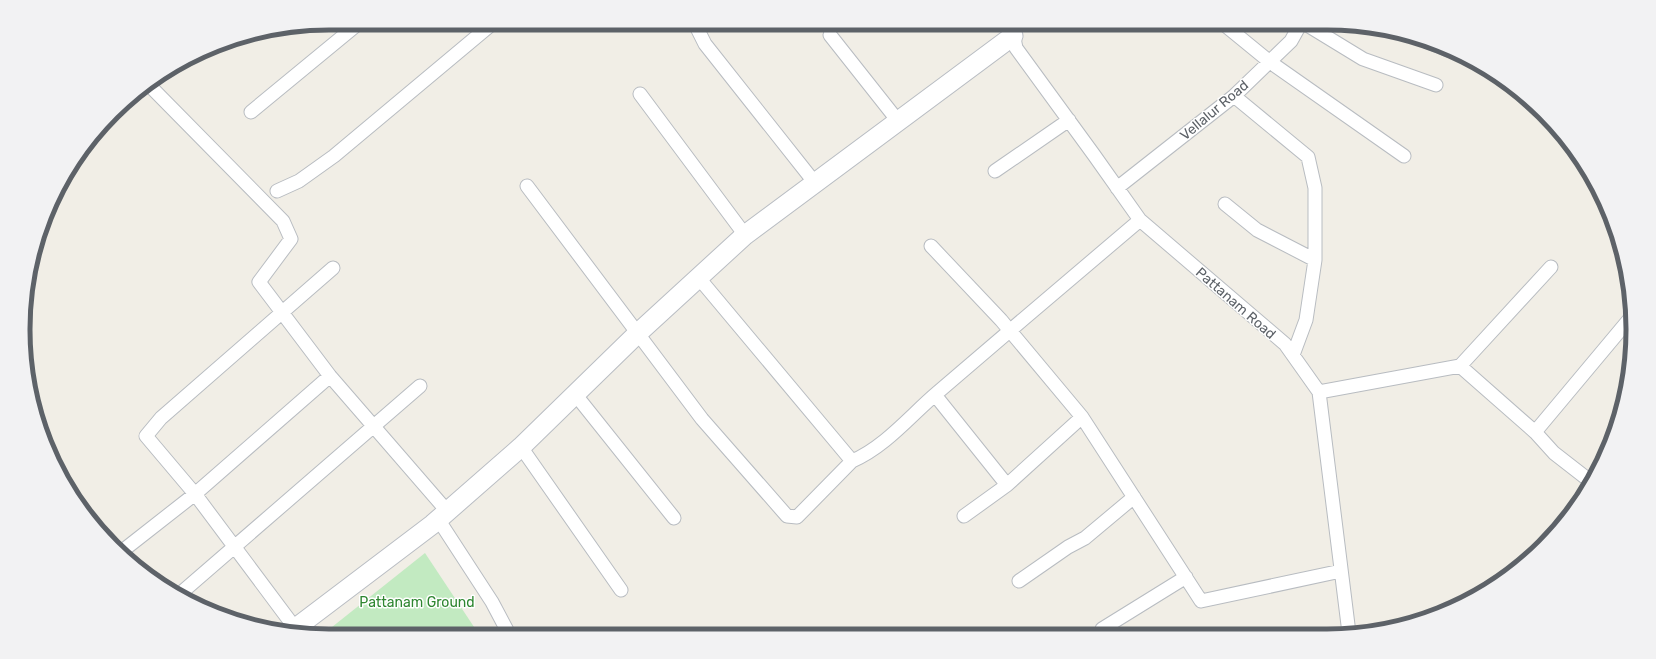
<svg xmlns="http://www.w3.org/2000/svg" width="1656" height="659" viewBox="0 0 1656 659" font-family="Rubik,sans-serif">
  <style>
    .green { fill: #c2eac1 }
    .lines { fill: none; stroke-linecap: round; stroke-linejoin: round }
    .street-casing { stroke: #b8bcc1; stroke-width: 15 }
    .secondary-casing { stroke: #b9bdc3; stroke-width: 21 }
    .street { stroke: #fff; stroke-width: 13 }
    .secondary { stroke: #fff; stroke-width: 19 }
    .labels { text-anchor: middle; stroke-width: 3; stroke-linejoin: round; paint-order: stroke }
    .street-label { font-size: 14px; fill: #5d6268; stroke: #fff }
    .park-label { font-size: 14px; fill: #2e8630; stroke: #fff }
    .rim { fill: none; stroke: #5d6268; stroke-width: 5 }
  </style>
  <rect width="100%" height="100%" fill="#f1eee6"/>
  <path class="green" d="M425,553L480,636H330L322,635Z"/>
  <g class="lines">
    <defs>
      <path id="street" d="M696,23L697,28L705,44L815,183
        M1016,23L1012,28L1016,48L1094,155L1140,220L1285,344L1319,392L1349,633
        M1224,23L1226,26L1270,62L1404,156
        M1304,23L1363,59L1436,85
        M830,35L898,121
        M1419,38L1448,50
        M148,84L283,221L291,239L259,282L330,376L447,511
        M640,94L745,235
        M1234,96L1308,157L1315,188V260L1306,320L1293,355
        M251,112L359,23
        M995,171L1069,120
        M527,186L702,419L787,516L797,517L852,461C885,447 911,415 937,393C1005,335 1071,278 1140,220
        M1117,188L1234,96L1291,41L1301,23
        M277,191L299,181L334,156L493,23
        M1225,204L1257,230L1315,260
        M931,246L1001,320L1082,417L1201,601L1341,571
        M698,277L852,461
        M1460,366L1535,432L1554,453L1590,481
        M1319,392L1460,366L1551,267
        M575,394L674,518
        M935,395L1007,485
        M1535,432L1632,316
        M521,447L621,590
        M964,516L1007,485L1082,417
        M438,519L492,602L510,636
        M121,552L195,494L330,376
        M1019,581L1068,547L1085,538L1134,497
        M181,593L420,386
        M295,628L195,494L146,436L161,418L333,268
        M1102,629L1186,577"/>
      <path id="secondary" d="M293,630L433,524L521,447L637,334L745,235L1013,36"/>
    </defs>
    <use href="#street" class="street-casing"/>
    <use href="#secondary" class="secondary-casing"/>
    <use href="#street" class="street"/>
    <use href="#secondary" class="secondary"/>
  </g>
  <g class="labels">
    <g class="street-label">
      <text transform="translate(1214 110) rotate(-40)" y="5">Vellalur Road</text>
      <text transform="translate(1236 303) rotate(41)" y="5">Pattanam Road</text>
    </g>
    <g class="park-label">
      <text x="417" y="607">Pattanam Ground</text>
    </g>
  </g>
  <path d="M0 0H1656V659H0ZM329 30H1327A299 299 0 0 1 1626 329V330A299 299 0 0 1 1327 629H329A299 299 0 0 1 30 330V329A299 299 0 0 1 329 30Z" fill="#f2f2f3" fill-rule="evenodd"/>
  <path class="rim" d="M329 30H1327A299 299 0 0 1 1626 329V330A299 299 0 0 1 1327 629H329A299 299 0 0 1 30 330V329A299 299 0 0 1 329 30Z"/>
</svg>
